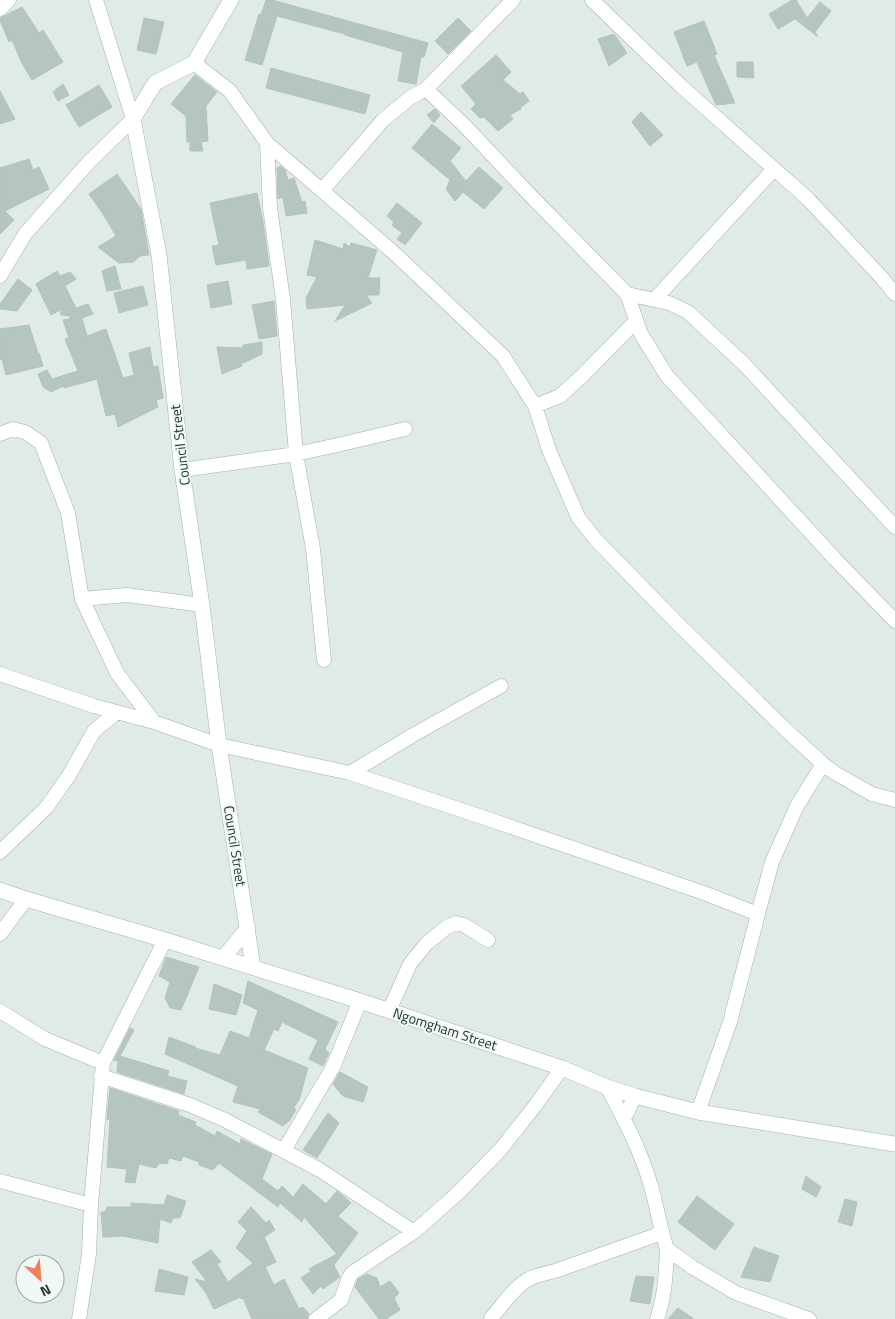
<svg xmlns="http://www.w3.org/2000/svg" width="895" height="1319" viewBox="0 0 895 1319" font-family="'Titillium Web',sans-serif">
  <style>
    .building { fill: #b5c5bf; stroke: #b2c4bd }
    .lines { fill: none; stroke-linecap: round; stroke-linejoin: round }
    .street-casing { stroke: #a3b2ad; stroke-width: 15 }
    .secondary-casing { stroke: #9fb6ae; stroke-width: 16 }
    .street { stroke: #fff; stroke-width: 14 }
    .secondary { stroke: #fff; stroke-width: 15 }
    .labels { text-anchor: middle; stroke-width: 4; stroke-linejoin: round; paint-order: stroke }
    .street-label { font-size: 14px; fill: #213a34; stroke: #f0f7f4 }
  </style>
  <rect width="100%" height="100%" fill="#e0eae6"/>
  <path class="building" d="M266,0H272L428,43L424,57H421L416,84L398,81L403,52L345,35V34L277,16L262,65L245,60L259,14L261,15Z
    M792,0H796L807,18L820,2L831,11L815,32L818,37L795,19L778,29L769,14Z
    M22,7L39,33L43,30L63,62L32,80L22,63L12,40L9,42L0,20V18Z
    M144,18L164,22L156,54L137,50Z
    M458,18L471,31L448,54L435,41Z
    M704,21L717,54L714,55L735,103L716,105L697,62L687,66L674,32Z
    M614,34L627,53L609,66L598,39Z
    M496,55L511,72L503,80L520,94L523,92L529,101L520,108L521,109L510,115L513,119L498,131L484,117L480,118L471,109L476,104L461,86Z
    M737,62H753L754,78L737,77Z
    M271,68L370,95L365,114L266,88Z
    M195,75L217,92L206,106L208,141L201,142L203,151H190V142H187L186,116L171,104Z
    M63,84L69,95L58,101L53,92Z
    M99,85L112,107L79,127L66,105Z
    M0,91L15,119L0,124Z
    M435,109L440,115L434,123L427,115Z
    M641,112L663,135L650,146L632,122Z
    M432,124L461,148L450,161L466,181L479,167L503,188L484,209L463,192L455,201L446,189L450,180L412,148Z
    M29,159L33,170L39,167L49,189L5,211L14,220L0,234V168Z
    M281,166L285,170L288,180L294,178L302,202L305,201L307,213L286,216L283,197L278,199L277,168Z
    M117,174L141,209L149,255L140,256L133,262L119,263L98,247L116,236L103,214L89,194Z
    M257,193L263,222L269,266L247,269L246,260L216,265L212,246L219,245L210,203Z
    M397,203L422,223L405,245L397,239L402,233L392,225L394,222L387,216Z
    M315,240L343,249L344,243L350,247L351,243L377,250L368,278H380L379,295H366L372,303L335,321L345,305L307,309L306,298L317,277L307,275Z
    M115,266L121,289L107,291L102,271Z
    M57,271L60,276L70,272L76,279L65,286L76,308L88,304L93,314L82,318L87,336L106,329L123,378L134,375L129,353L150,347L153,367L158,366L163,398L156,400L158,407L118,427L115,414L106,416L97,379L64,388L63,386L51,392L43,387L38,374L47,370L52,379L78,371L65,339L69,338L63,320L70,319V316L61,315L60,310L51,315L36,284Z
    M18,279L32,290L17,311L0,309V304Z
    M228,281L232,304L211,308L207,285Z
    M143,286L148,305L119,313L114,293Z
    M274,301L277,336L259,339L252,305Z
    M29,325L38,353H39L43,366L6,375L2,359L0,360V329Z
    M262,342V354L241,364L242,366L222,374L217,347L243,348V345Z
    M166,957L199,967L181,1010L170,1008L165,998L170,982L159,976Z
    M248,981L338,1022L325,1049L329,1053L323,1066L309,1059L318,1040L282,1022L278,1031L274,1029L264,1050L308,1068L299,1100L294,1107L296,1110L289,1121L283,1126L258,1112L260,1109L233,1102L238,1086L165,1054L169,1037L196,1047L195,1048L220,1055L230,1031L249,1038L258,1010L243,1003Z
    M214,984L242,995L236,1015L209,1009Z
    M130,1028L134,1030L120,1056L169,1071L167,1076L187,1081L184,1094L117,1072L118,1060L117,1061L114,1060Z
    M340,1072L368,1087L363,1102L343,1096L333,1084Z
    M110,1088L179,1111L178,1115L196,1122L195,1125L215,1136L217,1131L240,1144L241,1139L272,1154L262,1179L278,1191L282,1186L293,1197L303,1184L326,1204L337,1191L342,1195L351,1203L338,1216L358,1233L334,1265L340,1277L323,1289L321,1286L313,1294L301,1278L311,1271L309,1269L337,1254L304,1217L302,1222L280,1203L278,1207L219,1163L213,1170L199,1165V1162L183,1156L181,1161L169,1158L167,1164L159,1163L156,1168L139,1164L135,1183L125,1182L127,1169L107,1167L110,1120L107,1119Z
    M328,1113L339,1123L317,1158L303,1150Z
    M806,1176L821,1187L816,1197L802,1189Z
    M167,1195L186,1201L180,1218H173L171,1223L160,1219L158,1243L123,1236L103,1237L101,1212H105L107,1207H131V1203L164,1205Z
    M697,1196L734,1224L715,1250L678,1222Z
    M845,1199L857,1202L852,1226L838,1222Z
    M251,1207L266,1223L269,1220L275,1230L264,1237L276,1262L265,1267L274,1285L284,1279L299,1309L303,1307L309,1314L307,1319H252L243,1298L241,1299L240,1297L214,1309L206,1293L195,1279L207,1282L192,1262L211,1250L221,1262L217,1264L228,1282L253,1263L236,1248L247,1231L238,1222Z
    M754,1247L779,1256L770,1282L741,1277Z
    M159,1269L188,1277L184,1295L155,1291Z
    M367,1274L377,1278L380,1287L390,1281L399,1293L394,1298L400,1310L386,1319H379L355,1287L358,1279Z
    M636,1276L654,1277L650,1304L630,1301Z
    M678,1308L694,1319H668Z"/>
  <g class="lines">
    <defs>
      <path id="street" d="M592,0L681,86L808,199L882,278L895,294
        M0,9L9,0
        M194,63L230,91L267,143L393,252L503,356L535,406L549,450L578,517L596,540L679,625L786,730L823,764L835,773L872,794L895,800
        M426,89L513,0
        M267,143L270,208L283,299L296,454L313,549L324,660
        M322,190L347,162L383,120L411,97L426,89L465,126L529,194L627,294L641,334L667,376L835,559L895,621
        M0,276L25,234L89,162L133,119L96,0
        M627,294L669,303L688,312L744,364L895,527
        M655,299L774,169
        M535,406L560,396L582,376L636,321
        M0,434L13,429L25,432L41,443L68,513L82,599L117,673L154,722
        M182,470L296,454L342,444L405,429
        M82,599L127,595L202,605
        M0,674L94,706L154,722L219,745L350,773L491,820L704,893L758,914
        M350,773L413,735L501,686
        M0,852L46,808L68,777L94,731L117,712
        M0,934L26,899
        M0,1011L45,1039L103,1063
        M389,1011L410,964L426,944L447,927L456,923L464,925L488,940
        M101,1076L190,1105L225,1120L320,1170L414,1232
        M607,1087C624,1119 641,1151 651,1186C657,1207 660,1228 667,1249L692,1267L736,1293L809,1319
        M698,1112L730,1022L758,914L772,862L797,806L823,764
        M624,1119L635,1096
        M284,1150L333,1067L360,1001
        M0,1181L91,1205
        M491,1318C501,1307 515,1286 529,1279C537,1275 546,1273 555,1271L662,1233
        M79,1319L89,1254L91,1205L103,1063L165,940
        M316,1319L341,1300L349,1278L352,1273L414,1232L458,1193L500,1150L535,1106L562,1068
        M657,1319C665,1296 666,1273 667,1249"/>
      <path id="secondary" d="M231,0L194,63L155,83L133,119L159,255L182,470L202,605L219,745L253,967
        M0,890L26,899L165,940L360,1001L562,1068L607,1087L635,1096L698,1112L895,1144
        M223,958L248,928"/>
    </defs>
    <use href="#street" class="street-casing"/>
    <use href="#secondary" class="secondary-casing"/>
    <use href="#street" class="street"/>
    <use href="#secondary" class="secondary"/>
  </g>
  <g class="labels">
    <g class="street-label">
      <text transform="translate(180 445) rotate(-97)" y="5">Council Street</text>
      <text transform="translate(235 846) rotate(81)" y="5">Council Street</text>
      <text transform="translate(445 1029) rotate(18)" y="5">Ngomgham Street</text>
    </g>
  </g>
  <g transform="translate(40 1279) rotate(154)"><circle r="24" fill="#f0f7f4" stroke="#9daba7"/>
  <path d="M0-4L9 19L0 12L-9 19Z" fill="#ef815a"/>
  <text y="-8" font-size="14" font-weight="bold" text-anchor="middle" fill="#213a34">N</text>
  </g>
</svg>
